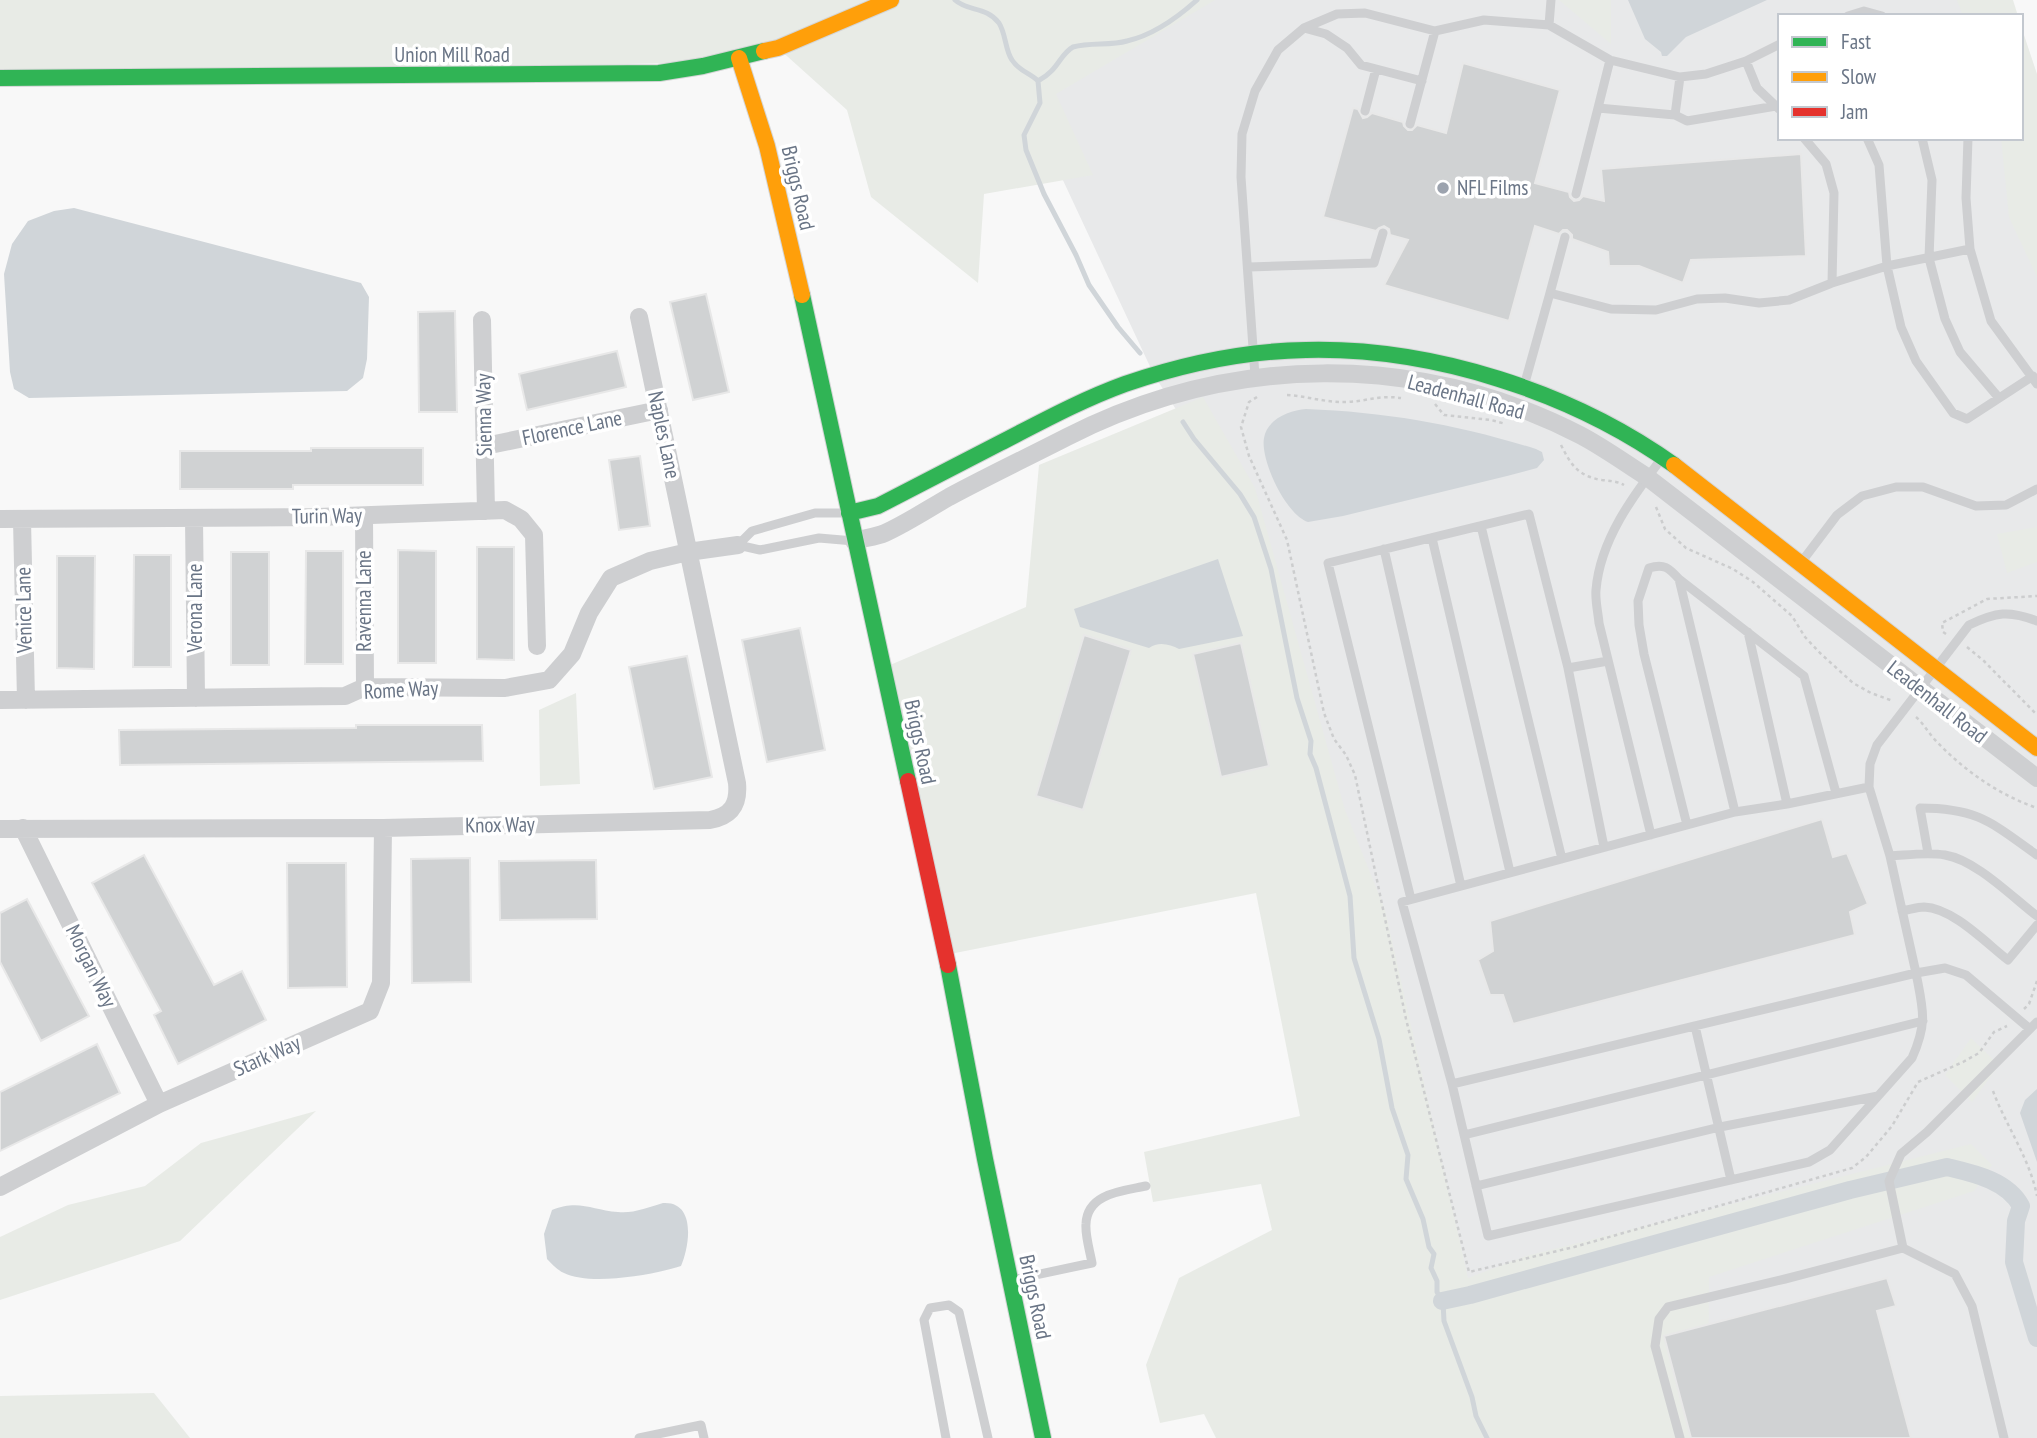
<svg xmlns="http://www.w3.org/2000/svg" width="2037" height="1438" viewBox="0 0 2037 1438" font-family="'PT Sans Narrow',sans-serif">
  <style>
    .built { fill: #e8e9ea }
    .green { fill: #e8ebe6 }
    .water { fill: #d0d5d9 }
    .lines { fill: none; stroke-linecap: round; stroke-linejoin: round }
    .stream { stroke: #d0d5d9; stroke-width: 5 }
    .canal { stroke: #d0d5d9; stroke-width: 18 }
    .building { fill: #d0d2d3; stroke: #e8e8e8; stroke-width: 2 }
    .fast-casing { stroke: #d4d5d6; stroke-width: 18 }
    .slow-casing { stroke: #d4d5d6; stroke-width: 18 }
    .jam-casing { stroke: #d4d5d6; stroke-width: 18 }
    .path { stroke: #cccdce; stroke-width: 2.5; stroke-dasharray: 3.5 3.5; stroke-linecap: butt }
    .lane { stroke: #cecfd1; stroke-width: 9 }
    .street { stroke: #cecfd1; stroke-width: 18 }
    .fast { stroke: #30b455; stroke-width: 16 }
    .slow { stroke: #ff9f0a; stroke-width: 16 }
    .jam { stroke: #e5322d; stroke-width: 16 }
    .poi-dot { fill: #9ca3ae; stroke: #fff; stroke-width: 2.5 }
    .labels { text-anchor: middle; stroke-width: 7; stroke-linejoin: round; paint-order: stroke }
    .street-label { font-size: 21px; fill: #6a7586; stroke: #fff }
    .poi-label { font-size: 21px; fill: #6a7586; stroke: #fff; text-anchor: start }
  </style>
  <rect width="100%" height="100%" fill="#f8f8f8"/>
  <path class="built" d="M1038,0H1972L1978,16H1780V138H2021L2037,154V1438H1473L1251,527L1154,375L1054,161Z"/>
  <path class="green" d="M0,0H1215L1056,94L1093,175L984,194L978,283L871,197L847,110L778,48L723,62L0,77Z
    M1559,0H1611V44Z
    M1957,0H2013L2018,16H1963Z
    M2021,26L2037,74V277L2009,217L2001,138H2021Z
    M1203,397L1255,488L1345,810L1385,910L1468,1278L1526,1256L1971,1144L1992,1165L1974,1191L1709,1277L1708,1438H1216L1204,1414L1160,1423L1146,1365L1179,1278L1272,1230L1261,1184L1153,1202L1144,1152L1300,1116L1256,893L940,956L883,668L1026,607L1039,465Z
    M2037,527V562L2007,573L1997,534Z
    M576,693L580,784L540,786L539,710Z
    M1971,1038L1999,1065L1972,1102L1945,1075Z
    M316,1111L180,1241L0,1300V1237L68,1205L145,1186L201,1143Z
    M154,1393L190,1438H0V1396Z"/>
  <path class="water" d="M1628,0H1767L1686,37L1667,56H1662L1661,52L1645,39Z
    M74,208L361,283L369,297L367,359L363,378L347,391L29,398L14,389L10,372L4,274L12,244L28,221L54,211Z
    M1306,409C1387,412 1459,425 1536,449L1542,452L1544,460L1537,468L1507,476L1343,516L1308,522C1286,515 1260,460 1264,438C1267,419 1290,410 1306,409Z
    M1218,559L1243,636L1179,649C1170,644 1158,641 1149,648L1080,627L1074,609Z
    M2037,1089V1162L2020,1113L2025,1100Z
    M663,1203C696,1201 690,1245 681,1266C653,1275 590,1286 564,1273C557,1270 552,1264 547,1259L544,1234L552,1210C579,1199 592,1210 618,1212C632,1214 649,1207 663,1203Z"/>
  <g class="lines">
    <path class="stream" d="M955,0C968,12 986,6 999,23C1006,34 1005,50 1012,60C1019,71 1030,73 1038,81L1040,103L1024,135L1026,150L1044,194L1076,255L1089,285L1118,327L1140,353
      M1038,81C1059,70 1059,55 1073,47C1091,42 1110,46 1127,41C1154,35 1177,18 1197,0
      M1183,422L1194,439L1240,494L1254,517L1271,569L1297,698L1311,741L1310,754L1316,768L1350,896L1354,958L1379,1039L1392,1108L1408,1155L1406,1179L1423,1219L1429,1247L1434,1254L1431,1268L1437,1281V1292L1443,1302L1444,1321L1472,1397L1476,1416L1487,1438"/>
    <path class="canal" d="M1442,1301L1470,1295L1850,1190L1947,1167C1972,1173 2007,1180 2021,1206L2016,1221L2014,1262L2037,1338"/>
  </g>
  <path class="building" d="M1463,63L1560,90L1535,183L1569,192L1570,197L1574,201L1579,200L1583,196L1604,201L1601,169L1801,154L1806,256L1691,260L1683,283L1639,266H1609L1608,252L1572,239V235L1567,230H1563L1559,234L1535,226L1509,321L1384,285L1408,240L1390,235L1389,229L1384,226L1379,228L1376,231L1323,217L1353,108L1358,109L1363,118L1367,117L1372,113L1403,122L1404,126L1408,130H1412L1417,125L1446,133Z
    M706,294L729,392L693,400L670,302Z
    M455,311L457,412H419L418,312Z
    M617,351L626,387L527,410L519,374Z
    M311,448H423V485H293V489H180V451H311Z
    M640,456L650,526L619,530L609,460Z
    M477,547H514V660L477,659Z
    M398,550L436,551V663H398Z
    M306,551H343V664H305Z
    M231,552H269V665H231Z
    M134,555H171V667H133Z
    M57,556H95L94,669L57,668Z
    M800,628L825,750L767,762L742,640Z
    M1084,635L1131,650L1083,810L1036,796Z
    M1241,643L1269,766L1221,777L1193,654Z
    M687,656L712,777L654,789L629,667Z
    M356,725H482L483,761L120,765L119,730L356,728Z
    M1822,819L1833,857L1847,853L1868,904L1850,912L1855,935L1513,1024L1503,995H1490L1478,960L1493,951L1490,921Z
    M144,855L214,985L242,971L266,1020L178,1064L154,1015L161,1011L92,883Z
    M470,858L471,982L412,983L411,859Z
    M596,860L597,919L500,920L499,861Z
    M287,863H346L347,987L288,988Z
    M27,899L89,1016L41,1041L0,962V913Z
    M97,1044L120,1093L0,1151V1092Z
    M1887,1278L1896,1306L1877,1311L1911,1438H1691L1664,1336Z"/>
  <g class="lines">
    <defs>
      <path id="fast" d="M0,78L659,73L703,66L764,51
        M802,295L908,781
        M849,513L878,506C919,485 960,464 1000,443C1041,422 1081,400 1125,384C1183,364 1244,351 1306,350C1432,347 1572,392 1674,465
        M948,965L985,1159L1043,1438"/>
      <path id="slow" d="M764,51L778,48L891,0
        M739,58L767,146L802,295
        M1674,465L2037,748"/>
      <path id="jam" d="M908,781L948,965"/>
    </defs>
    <use href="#fast" class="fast-casing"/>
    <use href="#slow" class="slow-casing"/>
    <use href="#jam" class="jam-casing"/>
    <path class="path" d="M1287,395C1307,396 1326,403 1347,402C1368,401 1379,395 1401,398
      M1257,397L1249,402L1241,427L1249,456L1287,540L1324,713L1334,739L1346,755L1355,775L1406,1019L1469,1272L1574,1247L1852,1168L1866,1157L1892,1126L1918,1082L1963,1062L1979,1053L1994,1032L2007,1026
      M1435,404L1444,415L1491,420L1506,424
      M1561,445C1571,465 1578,476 1602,480C1610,481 1617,481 1624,485
      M1656,507L1665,529L1686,548L1733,569L1753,582L1792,616L1805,637L1820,653L1853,683L1871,693L1893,701
      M1946,634L1943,632L1942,623L1987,599L2037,596
      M1967,647L1984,661L2037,715
      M1916,717C1924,724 1929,734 1937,742C1965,771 1999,795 2037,808
      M2024,1009L2029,1004L2037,981
      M1993,1091C2006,1126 2030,1159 2037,1196"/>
    <path class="lane" d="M1848,16L1864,11L1882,16
      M1549,25L1551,0
      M1304,28L1326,34L1347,48L1361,65L1422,81
      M1746,61L1757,88L1779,109
      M1598,108L1610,60
      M1365,111L1376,69
      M1675,115L1680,77
      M1410,124L1435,31
      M1804,138L1826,164L1834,193L1832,283
      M1867,138L1879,165L1887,266L1901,327L1916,361L1953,413L1967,419L2033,376
      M1922,138L1932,180L1929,258L1945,319L1960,352L1999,398
      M1968,138L1966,198L1970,249L1991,321L2037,384
      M1576,194L1598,108L1675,115L1687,121L1776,106
      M1249,267L1374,263L1383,233
      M1550,293L1565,237
      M1255,376L1241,177L1242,134L1255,91L1278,50L1304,28L1337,14L1365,13L1435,31L1484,20L1549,25L1610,60L1680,77L1706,74L1746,61L1780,44
      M1524,386L1550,293L1611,309L1656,310L1697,299L1725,298L1759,303L1789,300L1832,283L1887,266L1970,249
      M1481,526L1562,859
      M1432,538L1510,872
      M738,545L752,531L815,513H847
      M738,545L760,550L819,538L854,541
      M1384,549L1461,886
      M1803,560L1837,515L1862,496L1896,487H1923L1976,506L2006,505L2037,489
      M1679,579C1669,568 1664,563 1649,568L1638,601L1639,625L1644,654L1687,825
      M1748,632L1787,804
      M1869,787L1890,856L1916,973L1945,968L1966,975L2030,1029
      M1735,812L1679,579L1804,676L1836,793
      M1651,835L1599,623C1598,612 1595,600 1596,590C1600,540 1633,496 1662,458
      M1604,847L1568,668L1608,661
      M1928,853L1920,808C1978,808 1992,823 2037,855
      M1890,856C1908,855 1927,852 1945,855C1976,860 2012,897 2037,916
      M1411,899L1328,563L1529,514L1568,668
      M1902,911C1909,910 1917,907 1924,907C1953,908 1986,943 2008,960L2037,925
      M1695,1026L1731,1180
      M1452,1084L1488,1236L1809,1162L1830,1150L1912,1058C1928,1022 1923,1010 1916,973L1452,1084L1402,902L1735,812L1787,804L1869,787L1870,764L1877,745L1969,625C1996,612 2009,610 2037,621
      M1464,1135L1923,1021
      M1476,1186L1720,1127L1878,1096
      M1903,1248L1889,1181L1901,1154L1927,1132L2037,1022
      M1012,1280L1092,1263C1090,1251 1085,1236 1086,1224C1087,1193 1123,1191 1146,1186
      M639,1438L701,1425L704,1438
      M946,1438L924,1320L930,1308L949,1305L959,1312L988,1438
      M1680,1438L1655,1346L1659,1319L1668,1307L1785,1279L1903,1248L1955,1274L1972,1306L2004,1438"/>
    <path class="street" d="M482,320L486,511
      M485,446L659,410
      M364,516L365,687
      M194,518L196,698
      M0,519L318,517L505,510L521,519L534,535L537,646
      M22,520L26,700
      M854,541C864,538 876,537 885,533C907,523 928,509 949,497C988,476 1028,457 1067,437C1230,354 1416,351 1580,435C1603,447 1625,463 1647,477L2037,778
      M0,700L345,696L365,687L505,688L549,680L572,654L589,613L611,578L650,561L688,552L738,545
      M23,828L159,1104
      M0,829L383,828L710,820C732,816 739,804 737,783L639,317
      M0,1187L159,1104L370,1011L381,983L383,828"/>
    <use href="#fast" class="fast"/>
    <use href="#slow" class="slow"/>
    <use href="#jam" class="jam"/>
  </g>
  <circle class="poi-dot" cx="1443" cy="188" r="7"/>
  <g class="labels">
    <g class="street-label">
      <text x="452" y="62">Union Mill Road</text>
      <text transform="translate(798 188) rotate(77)" y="7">Briggs Road</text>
      <text transform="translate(1466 397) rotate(15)" y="7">Leadenhall Road</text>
      <text transform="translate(484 415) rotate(-91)" y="7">Sienna Way</text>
      <text transform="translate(572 428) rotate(-12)" y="7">Florence Lane</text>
      <text transform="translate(664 435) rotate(78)" y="7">Naples Lane</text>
      <text transform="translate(327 516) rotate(-1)" y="7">Turin Way</text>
      <text transform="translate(364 601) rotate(-90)" y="7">Ravenna Lane</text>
      <text transform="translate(195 608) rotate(-90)" y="7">Verona Lane</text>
      <text transform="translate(24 610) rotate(-91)" y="7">Venice Lane</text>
      <text transform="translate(401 690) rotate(-3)" y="7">Rome Way</text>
      <text transform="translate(1937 702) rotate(38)" y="7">Leadenhall Road</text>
      <text transform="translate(920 742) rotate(78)" y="7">Briggs Road</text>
      <text transform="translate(500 825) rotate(-1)" y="7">Knox Way</text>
      <text transform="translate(91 966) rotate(64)" y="7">Morgan Way</text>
      <text transform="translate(267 1056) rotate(-24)" y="7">Stark Way</text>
      <text transform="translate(1035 1297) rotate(78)" y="7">Briggs Road</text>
    </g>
    <g class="poi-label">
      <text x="1457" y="195">NFL Films</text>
    </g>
  </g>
  <rect x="1778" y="14" width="245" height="126" fill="#ffffff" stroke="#c3c8cf" stroke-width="2"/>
  <rect x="1792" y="37" width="35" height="10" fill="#30b455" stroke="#c3c8cf" stroke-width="2"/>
  <text x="1841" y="49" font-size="21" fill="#6a7586">Fast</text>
  <rect x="1792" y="72" width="35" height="10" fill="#ff9f0a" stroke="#c3c8cf" stroke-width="2"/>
  <text x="1841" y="84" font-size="21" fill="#6a7586">Slow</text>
  <rect x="1792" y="107" width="35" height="10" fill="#e5322d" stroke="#c3c8cf" stroke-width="2"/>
  <text x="1841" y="119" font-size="21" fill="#6a7586">Jam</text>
</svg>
